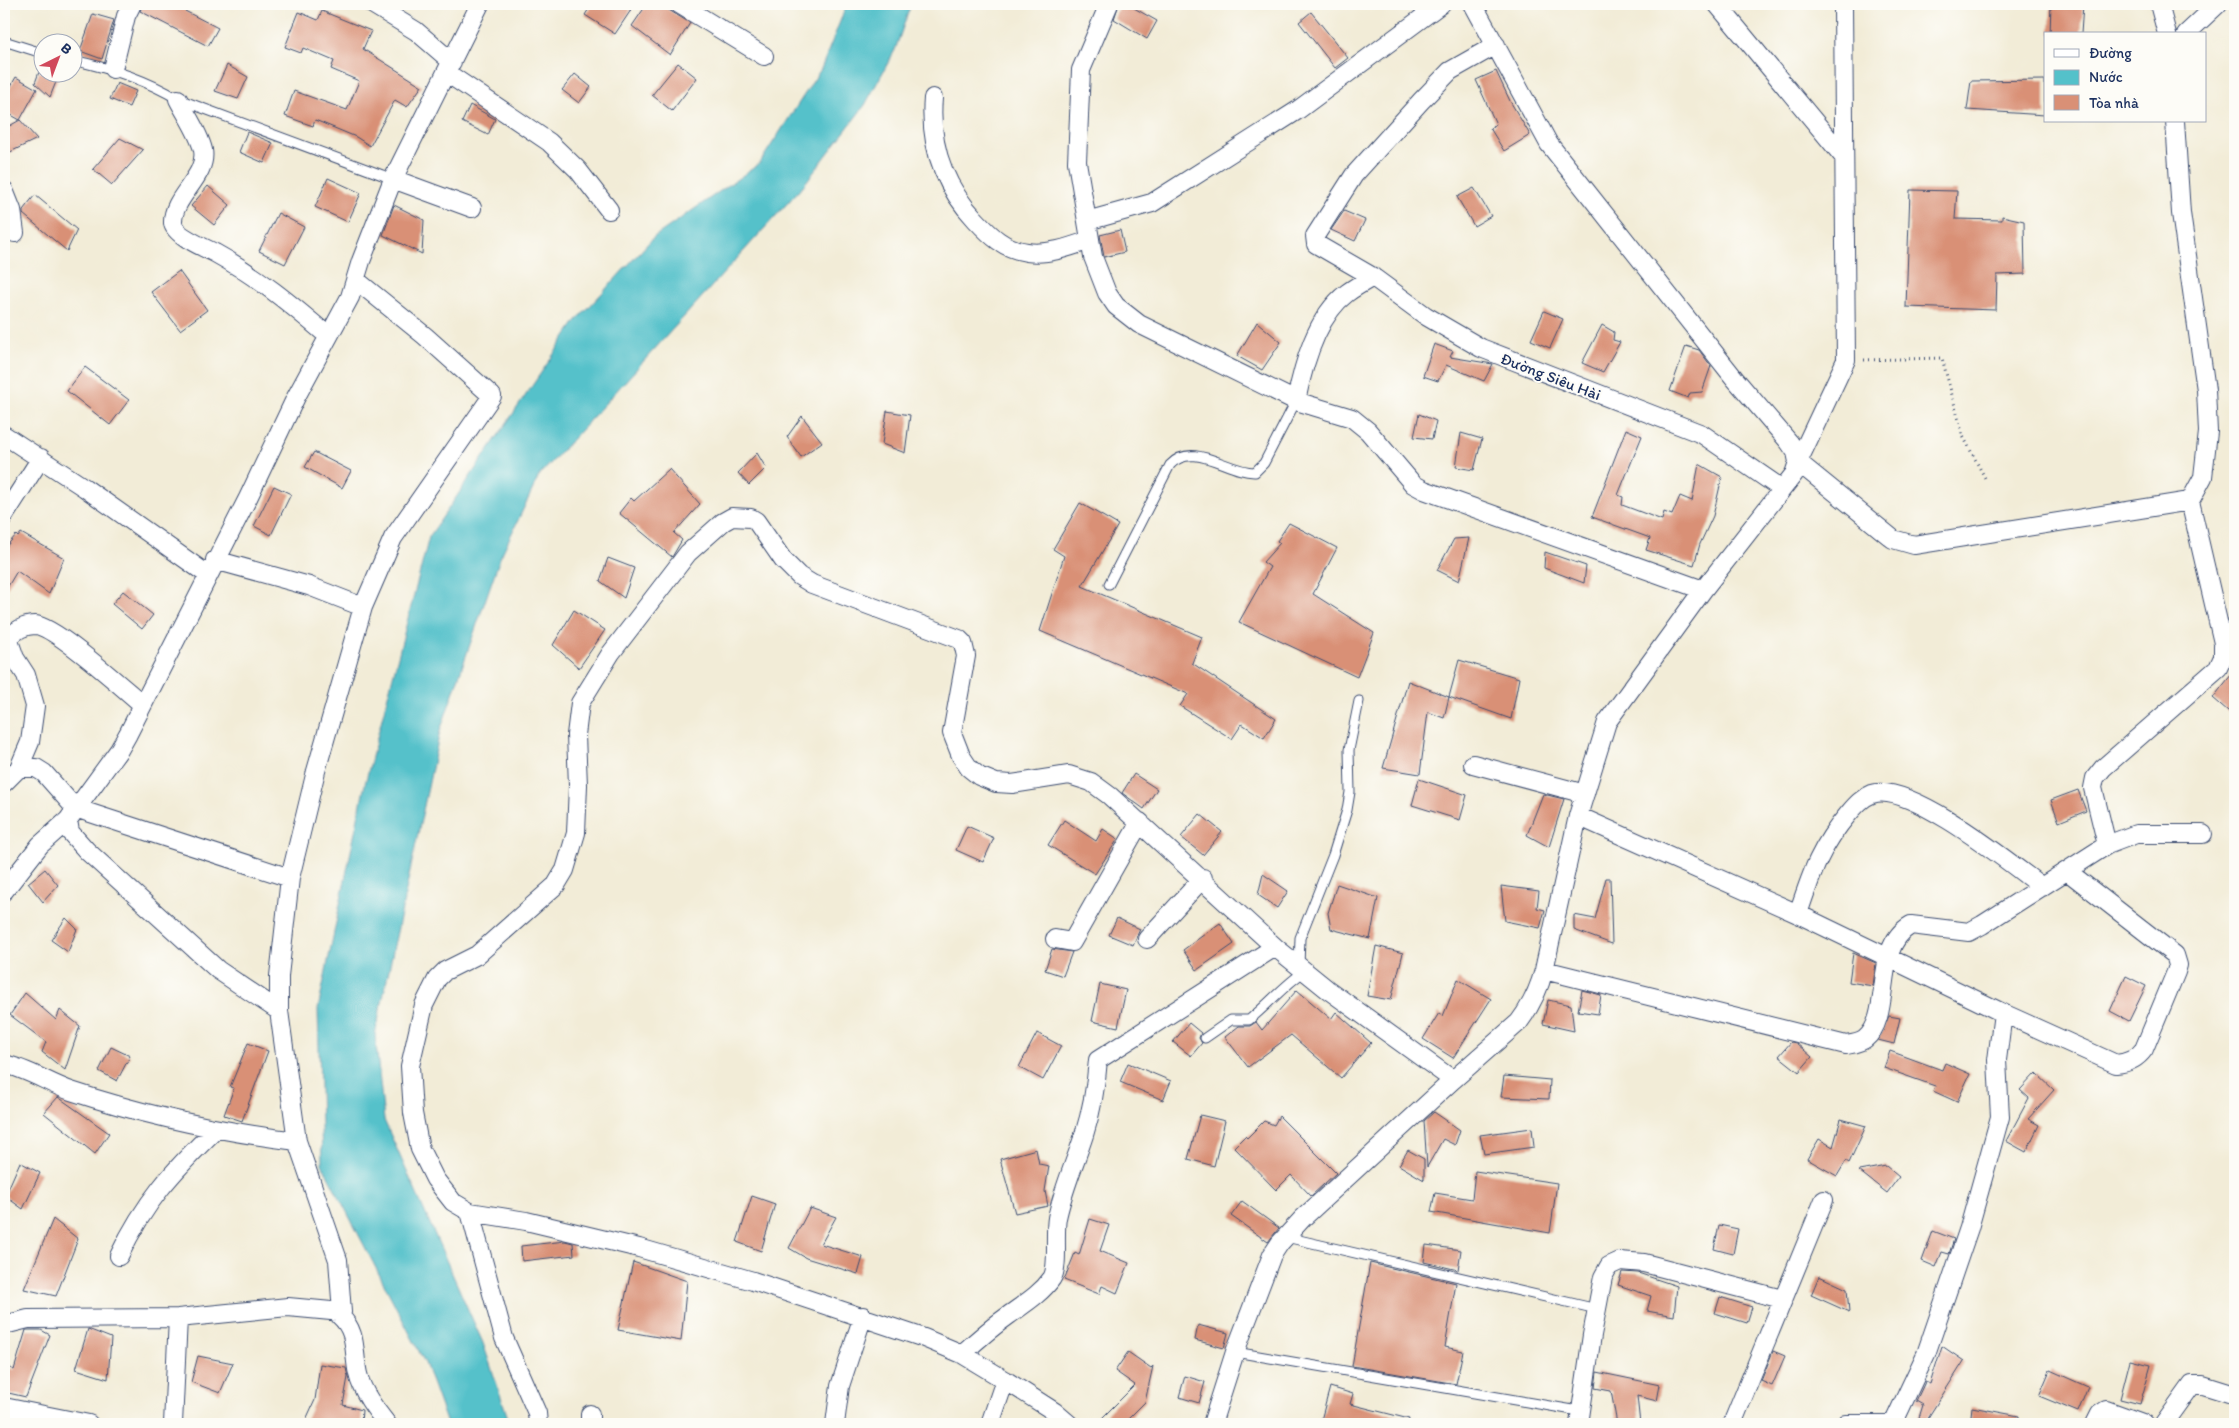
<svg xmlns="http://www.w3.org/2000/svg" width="2239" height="1428" viewBox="0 0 2239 1428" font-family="Itim,sans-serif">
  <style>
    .water { fill: #54c1ca; stroke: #387894 }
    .building { fill: #d99076 }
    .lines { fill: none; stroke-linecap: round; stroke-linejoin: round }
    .service-casing { stroke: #3b4b70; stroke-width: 11 }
    .minor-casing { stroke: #3b4b70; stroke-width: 20 }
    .path { stroke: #3b4b70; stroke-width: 3; stroke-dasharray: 1 4; stroke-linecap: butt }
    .service { stroke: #fff; stroke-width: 9 }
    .minor { stroke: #fff; stroke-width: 18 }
    .labels { text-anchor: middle; stroke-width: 4; stroke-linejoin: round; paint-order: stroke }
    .street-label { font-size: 16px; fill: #1b2f5e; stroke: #fdfcf7 }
  </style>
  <rect width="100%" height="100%" fill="#fdfcf7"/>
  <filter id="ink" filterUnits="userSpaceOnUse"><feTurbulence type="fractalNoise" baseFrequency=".02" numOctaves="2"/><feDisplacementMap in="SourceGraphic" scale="10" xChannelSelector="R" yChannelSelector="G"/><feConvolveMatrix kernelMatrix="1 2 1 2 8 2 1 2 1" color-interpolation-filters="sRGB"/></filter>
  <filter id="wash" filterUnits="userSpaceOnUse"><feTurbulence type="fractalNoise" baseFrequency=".0096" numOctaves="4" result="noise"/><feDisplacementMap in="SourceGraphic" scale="20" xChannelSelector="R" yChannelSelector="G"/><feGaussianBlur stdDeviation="1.12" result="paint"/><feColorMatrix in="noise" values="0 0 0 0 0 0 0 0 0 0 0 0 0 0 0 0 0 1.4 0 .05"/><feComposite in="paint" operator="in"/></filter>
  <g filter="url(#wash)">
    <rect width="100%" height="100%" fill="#f2ecd7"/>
    <path class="water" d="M847,4H911L895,50L865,105L803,186L539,476L500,558L440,731L375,1035L384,1120L483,1343L510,1424H447L425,1363L322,1164L318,1009L365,784L429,537L577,320L654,237L759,164L821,69Z"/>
    <g id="blocks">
      <path class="building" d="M143,4H189L185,11L218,28L208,46L140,11Z
        M592,4H621L631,10L615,34L585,15Z
        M647,4H659L690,23L670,55L632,26Z
        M1119,4H1127L1157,21L1147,39L1114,19Z
        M2051,4H2083L2081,34H2050Z
        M322,11L371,31L363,49L422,86L407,107L395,100L370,146L356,137L315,120L313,126L285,116L294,91L347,110L359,81L331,69L334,61L303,48L301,53L285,47L299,12L318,20Z
        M1311,12L1348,58L1335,68L1299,22Z
        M93,14L114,20L102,59L80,51Z
        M678,63L697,78L672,111L652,95Z
        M227,65L248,77L238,99L215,91Z
        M1496,71L1510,101L1530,135L1504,151L1490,128L1496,124L1476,80Z
        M39,72H60L50,97L35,83Z
        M575,74L591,87L579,103L562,90Z
        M16,77L37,89L20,120L4,111V98Z
        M2045,80V115L1967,110L1971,81Z
        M117,83L136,91L129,107L110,99Z
        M470,105L495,119L488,135L462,122Z
        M20,120L37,139L4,155V129Z
        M247,132L273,143L264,163L239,152Z
        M120,138L143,150L112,185L93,169Z
        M328,178L361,193L348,222L315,207Z
        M208,186L230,205L214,225L191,206Z
        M1474,188L1491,216L1474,226L1457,197Z
        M1910,190L1957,191L1955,219L2002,220V216L2024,221L2025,274L1997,275L1996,310L1906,307Z
        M35,195L77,230L67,251L23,214V210Z
        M394,205L424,220L422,254L383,235Z
        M1344,211L1365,220L1355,241L1331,230Z
        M278,213L304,227L285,264L259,251Z
        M1120,230L1125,252L1104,257L1100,235Z
        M179,271L207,310L180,330L151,292Z
        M1544,311L1563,319L1550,348L1531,340Z
        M1257,322L1281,342L1262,370L1237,356Z
        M1602,325L1614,332L1613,340L1620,342L1603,372L1582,363Z
        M1434,344L1453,351L1450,357L1493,364L1484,381L1446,365L1438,381L1423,376Z
        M1686,346L1699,350L1711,366L1702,392L1690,393L1688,398L1670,391Z
        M85,367L129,400L110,425L67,391Z
        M887,411L910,415L905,453L882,444Z
        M1419,414L1436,421L1432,439L1414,437Z
        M802,416L822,442L801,457L787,437Z
        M1626,429L1642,436L1618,495L1623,497L1622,505L1662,520L1664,512L1672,515L1680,496L1692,501L1699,464L1722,477L1713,516L1700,544L1694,565L1646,550L1650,538L1592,517Z
        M1461,433L1482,439L1474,470L1456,467Z
        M314,452L351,471L342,488L305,467Z
        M757,453L766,468L749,485L738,473Z
        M669,469L700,504L674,533L682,540L672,557L619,513L631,498L634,501Z
        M274,486L291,494L271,535L254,526Z
        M1080,503L1118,525L1082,586L1202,637L1192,663L1276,719L1264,738L1242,724L1232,739L1180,706L1188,694L1040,631L1064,556L1053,549Z
        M1289,523L1337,548L1313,594L1374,633L1357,677L1239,622L1270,567L1263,562L1280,543L1277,541Z
        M21,533L64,558L49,594L17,571L4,593V549L16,535L18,537Z
        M1469,538L1459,581L1437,570L1454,539Z
        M1545,552L1586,566L1584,583L1544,568Z
        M608,558L634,568L624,598L600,581Z
        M123,591L153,615L142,629L112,604Z
        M574,610L605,630L579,668L553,645Z
        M1459,660L1519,678L1511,719L1449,697Z
        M2235,670V717L2213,698Z
        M1408,681L1449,697L1444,718L1428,712L1420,774L1383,768Z
        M1134,774L1157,789L1144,809L1122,793Z
        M1419,779L1467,795L1460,820L1412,805Z
        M2078,790L2086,811L2059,822L2051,800Z
        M1543,794L1564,799L1549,847L1527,835Z
        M1200,814L1222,832L1203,855L1181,837Z
        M1064,820L1096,841L1103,829L1118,839L1095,874L1048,845Z
        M967,826L994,838L983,862L956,850Z
        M45,869L58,885L43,902L28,883Z
        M1263,874L1288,891L1277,908L1258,895Z
        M1606,878H1610L1612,944L1574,930V915L1595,919Z
        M1337,884L1378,898L1370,939L1331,929L1328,913Z
        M1501,886L1539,891L1537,908L1545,910L1540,928L1505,921Z
        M66,918L77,929L68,952L51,940Z
        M1117,918L1140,929L1133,945L1109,935Z
        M1220,923L1234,944L1197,970L1183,950Z
        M1376,946L1403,953L1391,1000L1367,996Z
        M1052,949L1072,952L1063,976L1045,970Z
        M1853,953L1876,963L1873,986L1849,982Z
        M2126,976L2146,986L2129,1021L2110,1011Z
        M1458,979L1491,999L1453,1058L1423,1039L1439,1013L1443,1016Z
        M1100,984L1126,990L1118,1027L1092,1021Z
        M1297,990L1331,1019L1336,1012L1371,1043L1341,1078L1291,1035L1248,1067L1225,1037L1239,1026H1250L1256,1022L1262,1030Z
        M1582,990L1601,995L1598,1014L1578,1011Z
        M25,993L56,1020L60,1010L80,1026L65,1070L42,1052L46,1042L10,1015Z
        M1548,1000L1571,1005L1574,1031L1543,1024Z
        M1889,1016L1900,1018L1894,1044L1878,1040Z
        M1189,1023L1201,1033L1199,1038L1202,1043L1191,1056L1173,1042Z
        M1037,1033L1061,1046L1043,1080L1019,1067Z
        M1791,1042L1796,1043L1812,1057L1799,1072L1779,1056Z
        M248,1043L268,1051L242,1121L224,1115L234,1088L230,1087Z
        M111,1047L130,1056L117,1081L99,1071Z
        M1890,1051L1942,1070L1945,1063L1970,1074L1957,1102L1933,1091L1935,1086L1884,1068Z
        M1128,1063L1171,1081L1163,1100L1120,1082Z
        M2036,1073L2054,1090L2028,1119L2039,1125L2026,1152L2006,1141L2029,1098L2020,1090Z
        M1504,1076L1550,1080L1549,1099L1501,1097Z
        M58,1097L109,1133L95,1154L44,1113Z
        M1434,1112L1460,1130L1455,1145L1443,1139L1427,1167L1424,1121Z
        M1200,1115L1225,1121L1214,1166L1188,1159Z
        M1279,1116L1336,1173L1311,1196L1291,1175L1276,1190L1234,1147L1245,1136L1247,1138L1264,1121L1274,1125Z
        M1841,1119L1866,1126L1849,1163L1846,1161L1837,1176L1807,1159L1819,1139L1833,1147Z
        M1532,1128L1534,1147L1484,1154L1480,1135Z
        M1036,1149L1039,1164L1049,1166L1045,1191L1048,1206L1015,1213L1000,1159Z
        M1408,1150L1424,1159V1180L1399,1165Z
        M20,1162L40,1173L23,1209L5,1196Z
        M1886,1166L1899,1177L1887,1193L1859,1171Z
        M1475,1171L1557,1183L1550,1233L1431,1212L1435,1193L1472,1199Z
        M752,1196L775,1204L761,1251L737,1242Z
        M1242,1201L1279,1228L1268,1242L1231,1216Z
        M810,1208L836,1217L821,1244L863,1257L858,1274L806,1258L789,1248Z
        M53,1219L78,1239L56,1296L24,1289Z
        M1090,1219L1109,1225L1100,1251L1129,1263L1117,1293L1102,1286L1099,1294L1064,1280L1075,1253L1079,1255Z
        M1719,1225L1738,1229L1733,1254L1714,1249Z
        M1933,1231L1954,1239L1949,1254L1942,1252L1936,1267L1922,1261Z
        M565,1241L573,1243L574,1255L522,1261L521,1246Z
        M1426,1245L1461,1250L1458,1270L1424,1262Z
        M633,1262L687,1281L681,1341L618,1330Z
        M1370,1263L1456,1283L1445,1347L1463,1351L1456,1384L1352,1366Z
        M1622,1272L1638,1273L1677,1286L1674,1316L1647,1311L1651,1296L1618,1285Z
        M1819,1276L1847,1289L1849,1312L1811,1295Z
        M1720,1297L1752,1307L1747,1323L1715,1313Z
        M1198,1325L1228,1333L1224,1348L1195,1340Z
        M88,1329L111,1338L108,1379L76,1369Z
        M26,1330H41L50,1335L26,1397L4,1392V1365L14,1370Z
        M1942,1346L1964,1361L1924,1424H1917L1923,1405L1916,1401L1925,1382L1930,1384Z
        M1773,1351L1785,1356L1772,1386L1761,1381Z
        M1128,1352L1151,1368L1153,1366L1145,1402L1123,1424H1096L1135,1385L1115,1371Z
        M198,1356L233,1363L220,1393L191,1382Z
        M2130,1360L2151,1365L2140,1404L2120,1399Z
        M320,1364L346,1368L348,1377L343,1405L362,1410L361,1424H304L315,1400Z
        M2050,1370L2088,1387L2078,1412L2039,1396Z
        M1597,1372L1660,1385L1657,1401L1637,1396L1640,1424H1617L1611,1391L1595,1388Z
        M1185,1376L1205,1382L1199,1403L1179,1397Z
        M1330,1387L1353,1394L1350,1404L1409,1419L1408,1424H1320Z
        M1972,1407L2019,1416V1424H1970Z"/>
    </g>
  </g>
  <g filter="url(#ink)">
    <use href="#blocks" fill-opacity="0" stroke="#3b4b70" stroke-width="1"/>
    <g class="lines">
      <defs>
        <path id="service" d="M4,41L42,53
          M72,60C110,68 145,79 178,99L393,179
          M1109,584L1170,465C1193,440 1229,473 1255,472L1264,463L1296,401
          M1299,966L1300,938L1333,855L1347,810L1350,792L1349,750L1359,701
          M1205,1038L1231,1020H1249C1269,1004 1284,985 1305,971
          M1286,1237L1597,1309
          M1235,1352L1579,1411"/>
        <path id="minor" d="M372,4L416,31L452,62
          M679,4L764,56
          M1109,4L1081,70L1077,162L1093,257L1107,293L1116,306L1139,324L1296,401L1352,418L1368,431L1413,484L1424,490L1703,590
          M1473,4L1549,144L1735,379L1789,442L1796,452L1798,462L1893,539L1914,545L2190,501
          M1717,4L1843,156
          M2159,4L2167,34
          M2186,34L2218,4
          M1496,45L1450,71L1421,101L1354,175L1315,236L1316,244L1373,277L1426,316L1481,348L1702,434L1782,489
          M113,69L126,16L132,4
          M447,73L549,142L578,170L609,210
          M933,98C929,146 944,186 976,220C991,236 1004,249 1027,252C1048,255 1070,247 1090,240
          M178,99C186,115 199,133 203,150C208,177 172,196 173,223C174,235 205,248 215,253C257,276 292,305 328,336
          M393,179L472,208
          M4,190L12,210L15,233
          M1087,221L1152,203L1298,110L1441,4
          M1296,401C1303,366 1316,316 1347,293C1355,287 1364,282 1373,277
          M4,435L85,488L208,575
          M4,516L41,458
          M215,560L309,586L363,607
          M1473,764L1585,794
          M19,768L30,742L35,706L26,675L15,658L8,638C16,631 23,625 35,625C55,626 124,689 142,704
          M4,783L19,768H36L44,773L75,808L290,878
          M1578,816L1798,914L2003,1013L2116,1064C2128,1063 2137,1059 2144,1049L2176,972L2178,965L2175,955L2067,871
          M68,820L70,832L87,851L218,970L279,1011
          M2107,845L2093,788L2095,778L2103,768L2218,668L2223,657V643L2190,501L2203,477L2208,432L2206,390L2181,213L2175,121
          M4,891L40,845L68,820L119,750L128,734L248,498L296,397L350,297L361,261L393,179L480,4
          M1798,914C1812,872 1820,847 1849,813C1856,805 1862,798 1872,794C1909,781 2011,864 2042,887
          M1055,939L1072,942L1140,822
          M1147,939L1203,878
          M1544,970L1846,1045C1852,1044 1860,1043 1865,1039C1894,1015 1871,948 1911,925L1969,932L1982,925L2107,845L2136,834H2203
          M4,1064C28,1069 48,1083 71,1091C144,1115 221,1132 297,1141
          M470,1212L504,1338L537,1413L538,1424
          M119,1256C145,1201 173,1171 216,1129
          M342,1312L338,1260L297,1141L279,1011V976L290,878L316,771L363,607L393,538L492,396L425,336L356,280
          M4,1325L28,1319L178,1318L288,1307L342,1312L340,1316C358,1332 353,1353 358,1374C362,1392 376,1410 387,1424
          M962,1354C977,1340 992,1327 1009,1315C1024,1304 1041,1294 1052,1278C1059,1267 1054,1235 1057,1218C1063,1189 1075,1163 1084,1135C1092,1110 1096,1086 1098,1060L1275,947
          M4,1407L89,1424
          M173,1424L178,1318
          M590,1424V1414
          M835,1424L840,1386L863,1316
          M990,1424L1005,1380
          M1069,1424L1055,1412L1005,1380L962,1354L924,1338L753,1281L639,1248L526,1221L470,1212L453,1202L435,1179L420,1149L413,1113L410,1066L424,1005L437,979L445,971L477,955L556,885L565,870L576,833L578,785L576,735L580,703L611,653L688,553L723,522L732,517L751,518L756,521L783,560L799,576L812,584L959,639L963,643L966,656L952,733L961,756L969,768L979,776L996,783L1012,784L1069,775L1091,782L1110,796L1275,947L1327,989L1453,1080
          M1212,1424L1235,1352L1272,1255L1280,1243L1303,1218L1453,1080L1519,1022C1531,1006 1539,989 1544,970L1578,816L1607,722L1703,590L1794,474L1798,462L1846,360L1843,4
          M1579,1424L1592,1335L1603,1277L1609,1266L1620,1261L1644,1263L1782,1299
          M1732,1424L1824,1200
          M1845,1424H1886
          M1893,1424L1926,1354L1969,1228L2000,1117L1997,1060L2003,1013
          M2095,1424L2100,1414L2106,1410L2145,1424
          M2164,1424L2192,1385H2203L2235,1395"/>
      </defs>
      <use href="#service" class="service-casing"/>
      <use href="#minor" class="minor-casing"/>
      <path class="path" d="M1864,360L1942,358L1963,436L1986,480"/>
      <use href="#service" class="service"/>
      <use href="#minor" class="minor"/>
    </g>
  </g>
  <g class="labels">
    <g class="street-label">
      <text transform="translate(1551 376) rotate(21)" y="6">Đường Siêu Hài</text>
    </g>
  </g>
  <rect width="2239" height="1428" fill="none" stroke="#fdfcf7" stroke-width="20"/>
  <rect x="2044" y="32" width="162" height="90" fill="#fdfcf7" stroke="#a3aaba"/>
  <rect x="2054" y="49" width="25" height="8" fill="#ffffff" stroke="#a3aaba"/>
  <text x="2089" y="58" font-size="15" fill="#1b2f5e">Đường</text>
  <rect x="2054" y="70" width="25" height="15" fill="#54c1ca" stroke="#a3aaba"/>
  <text x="2089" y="82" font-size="15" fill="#1b2f5e">Nước</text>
  <rect x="2054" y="95" width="25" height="15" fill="#d99076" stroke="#a3aaba"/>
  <text x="2089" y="108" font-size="15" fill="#1b2f5e">Tòa nhà</text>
  <g transform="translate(58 58) rotate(42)"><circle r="24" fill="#fdfcf7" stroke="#a3aaba"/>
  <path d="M0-4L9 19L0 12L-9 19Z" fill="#d1495b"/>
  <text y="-8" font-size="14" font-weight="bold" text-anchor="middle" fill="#1b2f5e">B</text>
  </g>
</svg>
